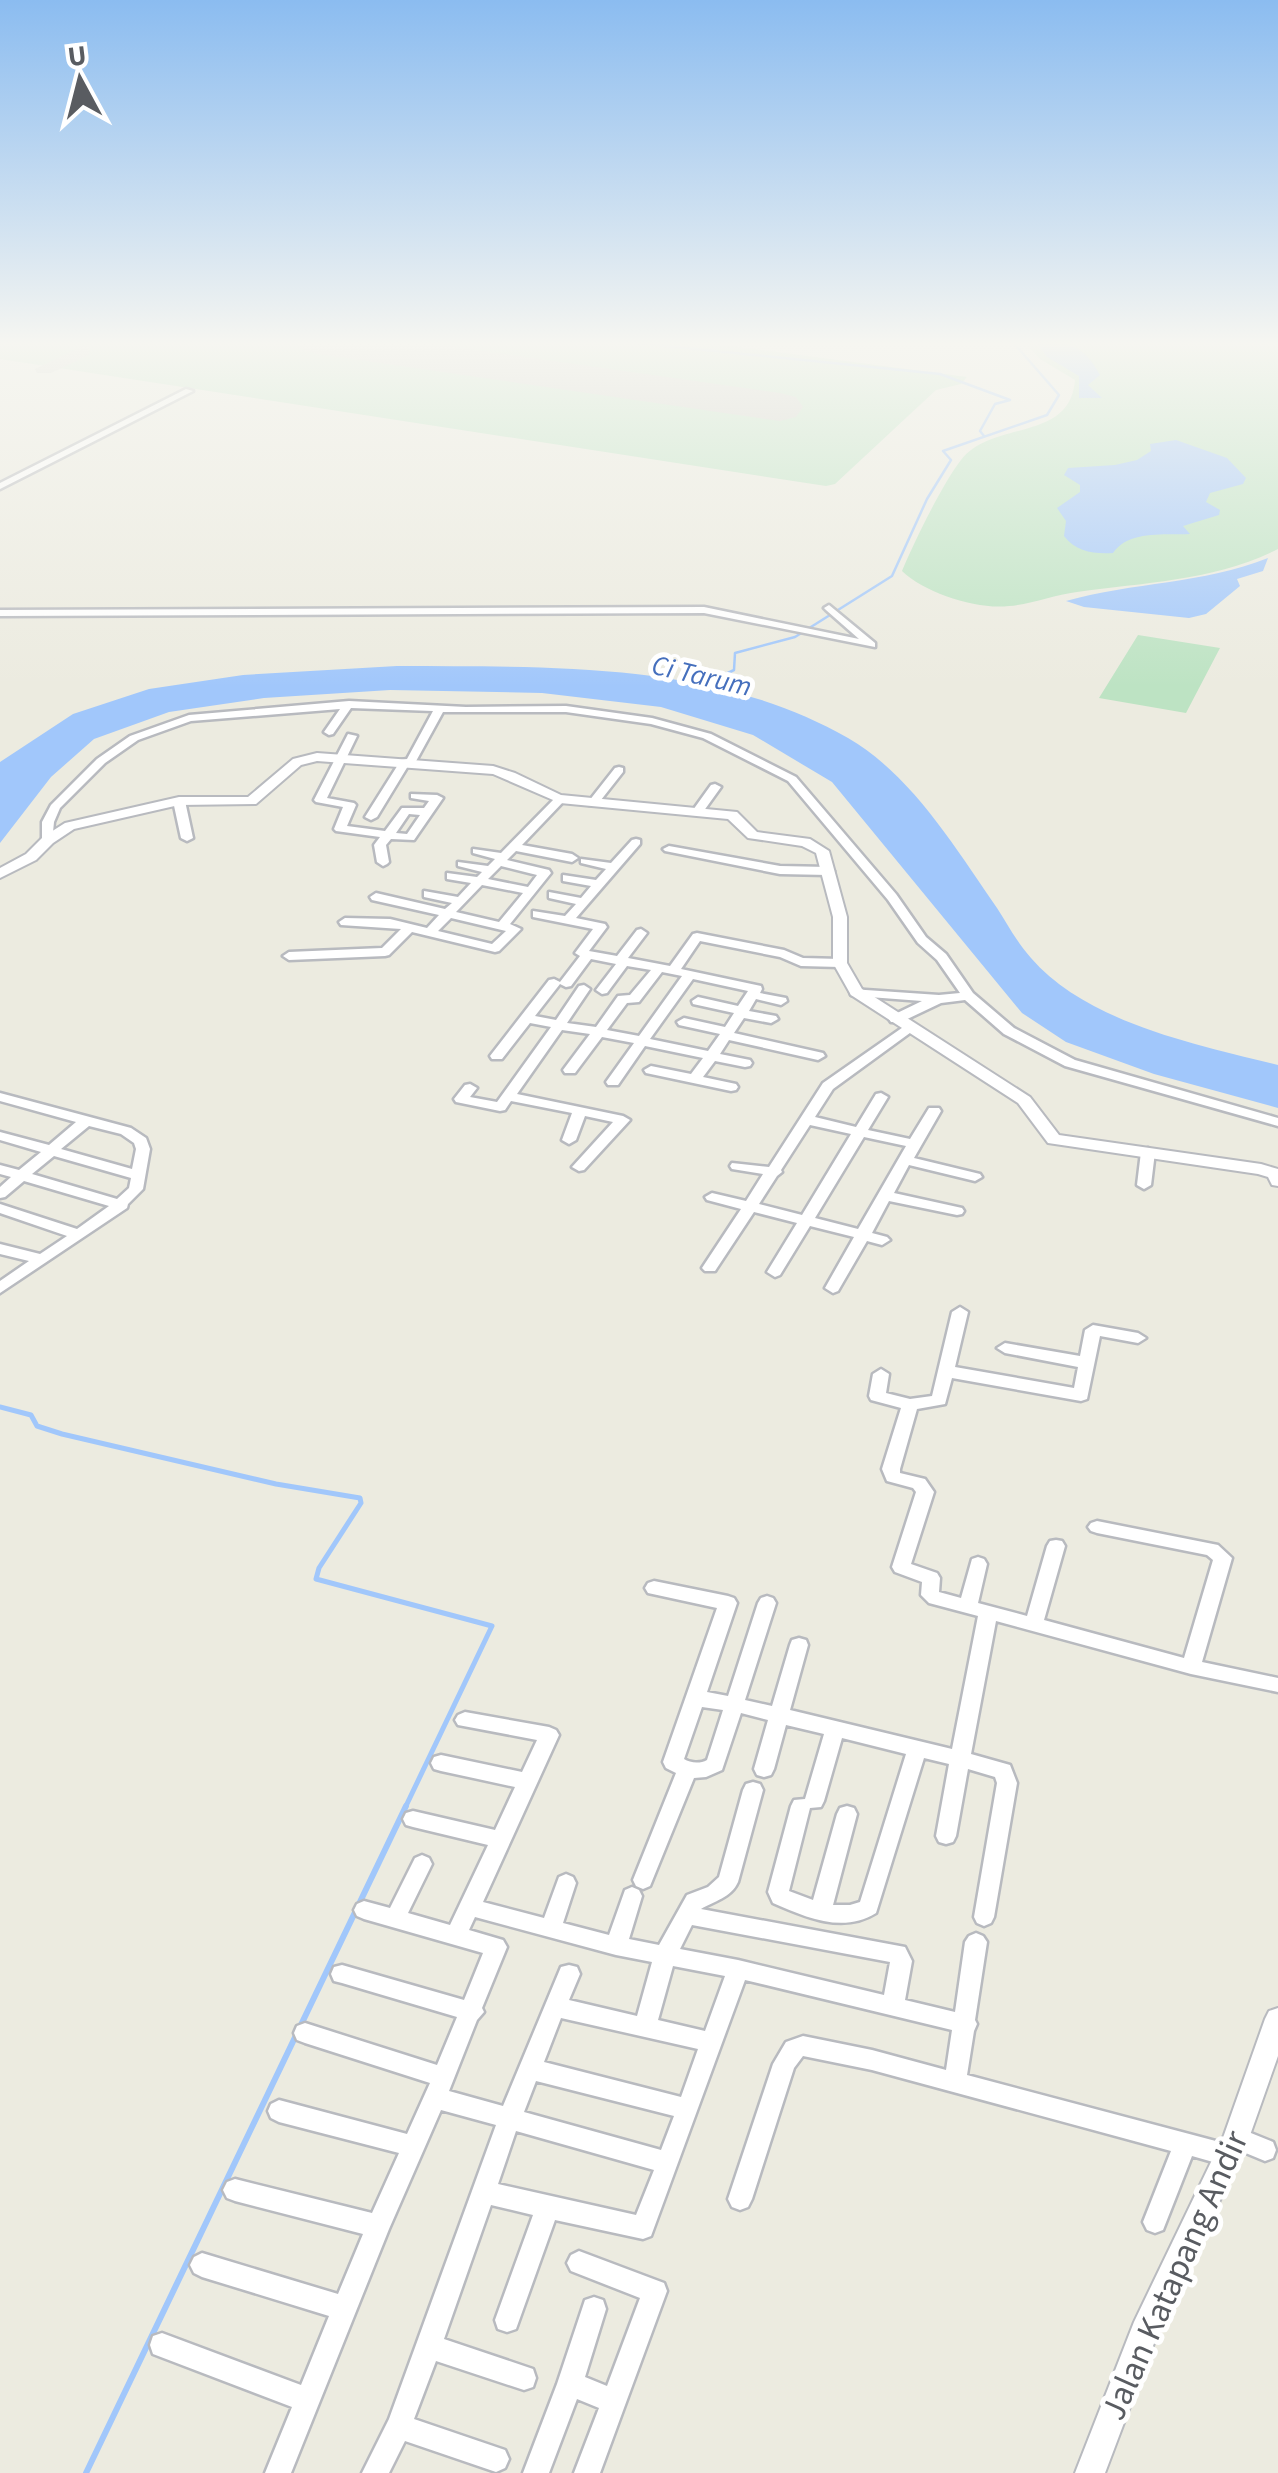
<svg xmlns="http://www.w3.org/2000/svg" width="1278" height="2473" viewBox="0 0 1278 2473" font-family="'Source Sans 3',sans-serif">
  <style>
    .green { fill: #bde3c3 }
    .water { fill: #a1c7fb }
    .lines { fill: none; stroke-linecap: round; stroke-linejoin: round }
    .stream-far2 { stroke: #a1c7fb; stroke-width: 2.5 }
    .stream-far1 { stroke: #a1c7fb; stroke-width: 5 }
    .stream { stroke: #a1c7fb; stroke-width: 6 }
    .taxiway { fill: #d0d0ca; fill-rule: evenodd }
    .runway { fill: #d0d0ca; fill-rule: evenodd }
    .minor-casing { stroke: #b8babf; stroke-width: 5 }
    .tertiary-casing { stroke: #b8babf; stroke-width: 4 }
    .minor { fill: #fff; fill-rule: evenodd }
    .tertiary { fill: #fff; fill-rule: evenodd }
    .labels { text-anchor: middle; stroke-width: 10; stroke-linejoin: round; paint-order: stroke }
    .far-water-label { font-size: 28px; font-style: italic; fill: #456fbd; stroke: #fff }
    .near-street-label { font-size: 35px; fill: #595c61; stroke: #fff }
  </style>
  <rect width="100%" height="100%" fill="#ecebe0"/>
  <path class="green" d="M0,341H693L967,377L961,384L936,390L835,484L826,486L0,359Z
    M1024,341H1278V549C1214,581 1146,582 1077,592C1054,595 1032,604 1009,606C977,610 925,593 902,571C914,542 943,483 961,460C993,419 1070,443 1075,380L1040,359Z
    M1138,635L1220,648L1186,713L1099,698Z"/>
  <path class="water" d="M1035,341C1068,341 1084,345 1100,375L1088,385L1102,398H1079V376L1047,357Z
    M1176,440L1227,458L1246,478L1243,484L1210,493L1206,502L1220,510L1219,515L1183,526L1190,534C1165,535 1128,530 1113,553C1094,554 1076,552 1064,536L1066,521L1057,508L1080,492V485L1064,475L1068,468L1115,465L1137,460L1151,451L1150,444Z
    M1268,558L1263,571L1237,579L1240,586L1206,614L1189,618L1084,607L1066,601C1133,582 1203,584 1268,558Z
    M397,666C548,667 712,660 848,738C912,775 956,849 997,908C1008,925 1018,944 1031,958C1087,1023 1198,1045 1278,1065V1108L1154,1074L1066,1042L1022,1013L832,782L753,735L661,707L542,693L390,690L264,698L169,712L94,739L51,777L0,843V762L73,714L149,689L243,675Z"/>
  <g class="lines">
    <path class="stream-far2" d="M618,341L940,374L1010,400L995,404L980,431L984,436
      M703,685L734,670L735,653L795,637L892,576L927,499L951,460L943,451L1047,415L1059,395L1012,341"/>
    <path class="stream-far1" d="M0,1407L31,1415L37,1426L62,1434L276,1484L360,1498L361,1503L319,1568L316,1579L492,1626L405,1808"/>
    <path class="stream" d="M86,2473L406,1806"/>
    <path class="taxiway" d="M83,346L89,347V355L51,373H37L35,369Z"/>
    <path class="runway" d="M297,341H412L780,393L796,397L803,407L796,417L780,421L318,354L303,350Z"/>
    <defs>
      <path id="minor" d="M186,389L193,391L0,489V483Z
        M829,605L875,643V647L704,613L0,616V610L704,607L859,639L826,610L824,608Z
        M349,701L466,707L566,706L652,718L711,734L796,777L896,894L926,937L946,954L973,993L1014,1028L1075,1060L1278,1118V1126L1065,1066L1004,1034L965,1000L941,1003L901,1022H891L889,1019L891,1016L922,1001L856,996L851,995L850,992L851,989L939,995L960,993L937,960L918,943L888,900L788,781L703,738L651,724L566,712H443L415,763L408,766L377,817L371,820L365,817L401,760L407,759L433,711L351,708L333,734L329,735L324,732L340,709L191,721L138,740L105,763L60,808L54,822L52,842L48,843L42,840V822L51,805L97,759L130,736L189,715Z
        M348,734L357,736L327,798L354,803L356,805L347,826L385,831L402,808H424L429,801L411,798V794L437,795L443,798L414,840L391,839L386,845L389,862L387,864L383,866L377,862L374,845L380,837L336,831L334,829L343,807L316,802L314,800ZM409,814L420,815L407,834L396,833Z
        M619,767L623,768V772L597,805H589V801L615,768Z
        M715,784L721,787L703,812H695L693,810L711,785Z
        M560,796L566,799L564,801L522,845L572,854L578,858L572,862L516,851L507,860L549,870L551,873L510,924L521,929L499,951L495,952L412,932L389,955L385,956L289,960L283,956L289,952L382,948L401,929L341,925L339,922L345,918L390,919L427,928L439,915L372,900L370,897L376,893L445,909L452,903L424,897V891L458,897L471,883L447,879V873L477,877L482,872L458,866V862L488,866L495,859L473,853V849L501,853L556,797ZM501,866L537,875L528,887L488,879ZM482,885L523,893L499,922L456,912ZM451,918L506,931L492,944L438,931Z
        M179,798L185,801L193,838L187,841L181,838L173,801Z
        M636,839L640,840V844L576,918L605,924L607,927L589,951L617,956L637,930L641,929L647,933L628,958L670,966L693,934L697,933L784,950L803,958L840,959L846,963L840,967L801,966L780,957L700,941L681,969L761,986L762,989L760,993L786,998L787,1001L781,1005L756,999L749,1011L776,1016L778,1019L771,1023L744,1018L734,1033L823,1053L825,1056L818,1060L729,1040L720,1054L750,1060L752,1063L750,1066L745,1067L715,1061L703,1077L736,1084L738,1087L736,1090L731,1091L646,1073L644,1070L651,1066L691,1074L703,1058L645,1046L618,1085H608L606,1082L634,1043L602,1037L575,1073H565L563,1070L590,1034L562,1030L517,1094L623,1116L630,1120L584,1170L579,1171L572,1167L613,1122L585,1116L576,1140L569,1144L562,1140L572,1113L511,1101L505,1110L500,1111L456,1102L454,1099L465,1085L470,1084L477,1088L470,1097L497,1102L551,1027L530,1023L502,1059H492L490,1056L549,980L554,979L560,982L580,956L575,953L593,929L533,917V911L565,916L576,904L549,898V892L581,898L591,886L563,881V875L596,880L606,869L581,863V859L611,863L632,840ZM591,959L616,964L596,990L602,994L607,993L627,966L651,970L630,995L618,996L596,1027L567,1023L590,989L584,985L579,986L556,1020L535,1016L560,984L566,987L571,986ZM662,972L682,976L639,1036L607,1030L627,1003L639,1002ZM693,979L748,991L738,1006L698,997L692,1001L693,1004L734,1013L725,1027L684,1018L677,1022L679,1025L720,1034L708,1051L650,1039Z
        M669,846L780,866L828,867L834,871L828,875L780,874L665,851L663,849Z
        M909,1023L914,1024L916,1027L914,1030L833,1089L815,1117L856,1127L876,1094L881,1093L888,1097L868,1130L910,1139L929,1108H939L941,1111L914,1158L980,1174L982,1177L975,1181L909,1165L894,1193L962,1208L964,1211L962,1214L957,1215L889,1201L872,1233L887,1237L890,1240L882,1245L867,1241L838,1291L833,1293L825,1288L854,1237L810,1226L780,1275L775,1277L767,1272L797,1223L754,1212L715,1271H705L702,1268L741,1209L707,1200L705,1197L712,1193L746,1201L763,1174L732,1169L730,1166L732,1163L769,1167L823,1083ZM810,1125L851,1134L802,1215L759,1204L777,1176L782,1172L781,1170ZM864,1137L906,1146L858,1229L815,1218Z
        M0,1093L131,1128L146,1138L150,1149L143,1189L128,1204L127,1208L0,1293V1281L29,1261L0,1254V1244L40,1254L67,1236L0,1213V1204L77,1229L109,1206L24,1181L5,1197L0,1198V1187L11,1177L0,1174V1165L19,1170L41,1152L0,1140V1132L49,1145L76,1122L0,1101ZM89,1126L121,1134L134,1143L136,1149L132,1169L61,1149ZM54,1156L131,1178L129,1188L117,1199L32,1174Z
        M1148,1148L1155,1152L1151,1185L1144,1189L1137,1185L1141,1152Z
        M960,1307L968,1312L955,1367L1074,1388L1078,1367L1005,1353L997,1348L1005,1343L1080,1356L1085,1330L1093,1325L1138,1333L1146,1338L1138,1343L1100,1336L1087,1399L1081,1401L952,1378L945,1404L917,1409L900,1469V1473L925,1479L934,1492L911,1564L937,1573L940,1578L939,1592L961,1598L972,1559L978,1557L984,1559L987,1564L978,1603L1027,1616L1047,1546L1050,1541L1056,1540L1062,1541L1065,1546L1044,1620L1184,1658L1213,1560L1207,1555L1097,1533L1091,1531L1088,1527L1091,1523L1097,1521L1218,1545L1232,1558L1202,1662L1278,1678V1692L1191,1674L996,1621L971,1754L1010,1765L1017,1783L994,1917L991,1923L984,1926L977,1923L974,1917L997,1783L995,1777L968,1769L956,1836L953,1842L946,1844L939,1842L936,1836L949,1764L924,1758L876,1913C843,1934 805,1917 773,1903L768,1892L791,1806L794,1800L805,1799L824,1734L786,1725L774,1769L771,1775L764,1777L757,1775L754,1769L768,1720L741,1713L722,1770L706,1777L694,1778L650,1886L643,1889L636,1886L633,1880L676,1773L666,1768L663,1762L717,1608L648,1593L645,1588L648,1583L654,1581L728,1596L734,1598L737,1603L707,1692L728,1696L758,1603L761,1598L767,1596L773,1598L776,1603L745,1700L772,1706L790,1645L792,1640L799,1638L806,1640L808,1645L790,1710L952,1749L978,1616L929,1603L921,1595L922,1582L895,1572L892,1567L916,1492L913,1488L887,1481L882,1469L901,1408L871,1400L869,1396L873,1374L881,1369L889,1374L886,1393L910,1399L932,1396L952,1312ZM702,1707L723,1710L707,1760C700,1764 690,1763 684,1759ZM842,1738L906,1754L860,1902L850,1905H833L857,1814L854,1808L847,1806L840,1808L837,1814L813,1900L789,1891L810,1808L821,1807L824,1801Z
        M465,1712L549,1727L556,1730L559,1735L483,1902L544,1918L559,1877L566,1874L573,1877L576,1883L563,1923L609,1935L625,1890L632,1887L639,1890L642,1896L629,1939L659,1945L687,1895L708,1887L719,1877L743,1790L746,1784L753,1782L760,1784L763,1790L738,1882C731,1898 714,1901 701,1909L905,1947L912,1961L905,2000L955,2012L965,1942L969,1936L976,1933L983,1936L987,1942L975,2020L977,2024L974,2031L967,2075L1227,2144L1225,2138L1228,2130L1236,2127L1273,2142L1276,2150L1273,2158L1265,2161L1236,2149L1239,2155L1235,2163L1227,2166L1192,2156L1163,2230L1155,2233L1147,2230L1143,2222L1171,2151L872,2070L803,2056L794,2068L752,2199L748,2207L740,2210L732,2207L728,2199L773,2064L786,2042L803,2036L872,2050L946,2070L952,2030L745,1980L651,2236L643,2239L555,2220L516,2329L507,2332L498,2329L495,2320L533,2215L491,2205L444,2339L533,2369L536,2378L533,2387L524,2390L436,2361L414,2419L505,2450L509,2459L505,2468L496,2472L405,2441L389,2473H362L389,2419L496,2125L441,2110L389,2229L291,2473H265L292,2407L153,2354L150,2345L153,2336L162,2333L301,2385L329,2316L202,2277L194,2273L190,2265L194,2257L202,2253L338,2294L363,2234L235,2201L227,2198L223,2190L227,2182L235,2179L372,2213L399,2153L279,2122L271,2118L268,2111L271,2104L279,2100L407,2134L430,2083L305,2043L297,2040L294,2033L297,2026L305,2023L437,2065L457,2017L342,1983L334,1981L331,1974L334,1967L342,1965L464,2000L483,1953L364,1919L357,1916L354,1910L357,1904L364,1901L390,1908L415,1858L422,1855L429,1858L432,1864L408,1913L450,1925L488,1845L413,1827L406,1825L403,1819L406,1813L413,1811L495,1830L515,1787L441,1771L434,1769L431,1763L434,1757L441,1755L522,1772L537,1740L458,1725L455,1720L458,1715ZM475,1917L616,1955L652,1962L637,2016L569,2000L580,1974L577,1967L569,1965L561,1967L503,2106L449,2091L477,2020L484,2012L482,2008L507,1947L503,1940L469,1930ZM692,1925L890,1962L884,1995L738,1960L680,1949ZM673,1966L725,1976L705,2031L658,2020ZM561,2018L698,2049L681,2097L544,2062ZM536,2081L674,2116L661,2150L524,2112ZM516,2131L654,2170L636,2215L498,2184Z
        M579,2251L664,2283L667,2291L600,2473H574L599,2408L577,2399L549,2473H523L557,2384L585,2300L594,2297L603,2300L606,2309L585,2377L607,2386L640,2298L571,2271L567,2263L571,2255Z"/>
      <path id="tertiary" d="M317,753L493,766L515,773L561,795L737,812L757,832L810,839L829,851L847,917V963L862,989L1030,1097L1059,1135L1261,1164L1278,1169V1186L1272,1185L1268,1177L1258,1174L1048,1143L1018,1103L851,995L833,963V917L816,853L802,846L748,838L728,819L560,803L493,774L317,761L301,765L256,804L179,805L74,829L53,843L36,860L0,878V868L26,854L43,837L65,823L179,797H248L293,759Z
        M1278,2008V2056L1249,2138L1156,2338L1105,2473H1075L1134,2322L1224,2135L1265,2019L1269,2011Z"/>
    </defs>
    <use href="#minor" class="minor-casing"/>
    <use href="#tertiary" class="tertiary-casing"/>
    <use href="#minor" class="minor"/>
    <use href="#tertiary" class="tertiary"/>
  </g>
  <linearGradient id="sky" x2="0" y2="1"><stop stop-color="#8bbcf0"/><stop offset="0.5" stop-color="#f6f6f1"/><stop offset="1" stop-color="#f6f6f1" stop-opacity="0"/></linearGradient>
  <rect width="1278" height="687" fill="url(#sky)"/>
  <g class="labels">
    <g class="far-water-label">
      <text transform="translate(702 675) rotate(13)" y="10">Ci Tarum</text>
    </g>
    <g class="near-street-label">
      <text transform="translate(1174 2275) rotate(-66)" y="12">Jalan Katapang Andir</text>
    </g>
  </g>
  <g transform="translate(80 80) rotate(353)" stroke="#ffffff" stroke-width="8" paint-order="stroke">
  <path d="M0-8L18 38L0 25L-18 38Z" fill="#595c61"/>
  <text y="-15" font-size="28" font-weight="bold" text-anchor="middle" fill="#595c61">U</text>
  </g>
</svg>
